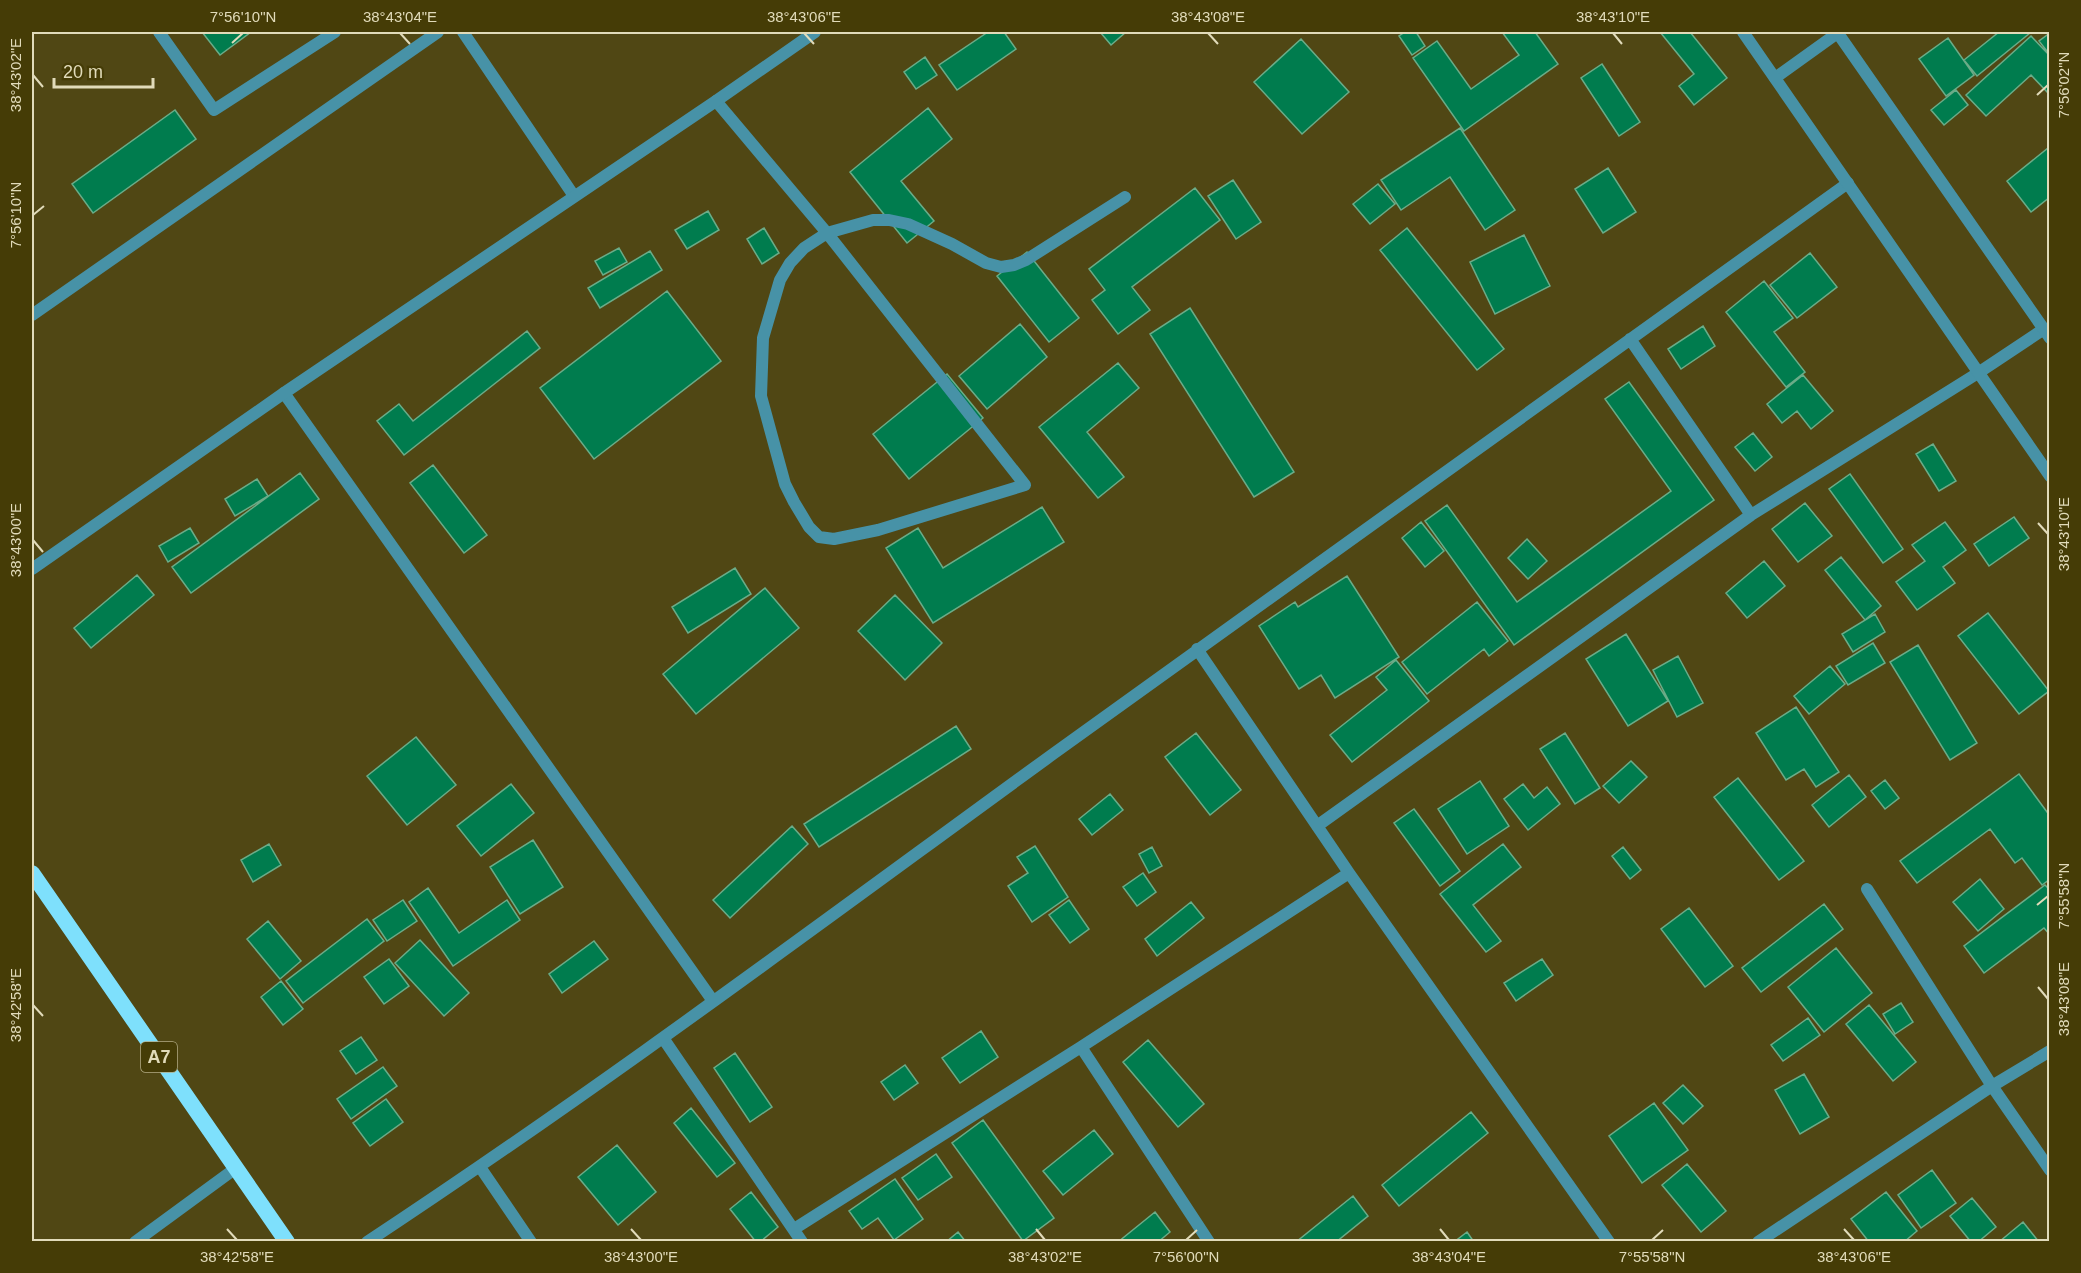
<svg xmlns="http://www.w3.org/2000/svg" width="2081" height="1273" viewBox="0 0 2081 1273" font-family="Helvetica,sans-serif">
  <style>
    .building { fill: #007c4e; stroke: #6aac88; stroke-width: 1.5 }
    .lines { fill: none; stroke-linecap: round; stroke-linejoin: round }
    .service { stroke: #4792a7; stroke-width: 12 }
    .minor { stroke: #4792a7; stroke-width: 12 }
    .tertiary { stroke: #4792a7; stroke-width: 12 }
    .trunk { stroke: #7ee0fc; stroke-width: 16 }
    .ticks { fill: none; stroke: #e1dbba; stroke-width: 2 }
    .labels { text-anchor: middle; stroke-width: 4.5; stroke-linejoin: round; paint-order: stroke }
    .shield { fill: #453c06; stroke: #b2ab84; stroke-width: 1.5 }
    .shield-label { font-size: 18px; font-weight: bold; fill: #e1dbba }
    .neatline { fill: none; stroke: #e1dbba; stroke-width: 2 }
    .ticks-label { font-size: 15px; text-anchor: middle; fill: #e1dbba }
  </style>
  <rect width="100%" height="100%" fill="#504714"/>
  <path class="building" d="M202,32H251L220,55Z
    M988,32H1004L1016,49L957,90L939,65Z
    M1100,32H1126L1111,45Z
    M1405,32H1416L1425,46L1412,55L1399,36Z
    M1502,32H1535L1558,64L1464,131L1413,58L1437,41L1471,89L1519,55Z
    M1660,32H1690L1727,78L1694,105L1679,86L1694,74Z
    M1999,32L2030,33L1977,76L1964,60Z
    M2050,33V55L2039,41Z
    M2031,36L2050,56V95L2031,75L1986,116L1966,95Z
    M1948,38L1974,75L1946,96L1919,59Z
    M1301,39L1349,92L1302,134L1254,82Z
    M925,57L937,75L916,89L904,72Z
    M1602,64L1640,122L1619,136L1581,78Z
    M1956,90L1968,105L1944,125L1931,110Z
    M928,108L952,139L901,181L934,221L907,243L850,172Z
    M175,110L196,139L93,213L72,184Z
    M1460,128L1515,210L1485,230L1450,177L1401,210L1381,180Z
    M2048,148L2050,150V197L2031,212L2007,181Z
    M1608,168L1636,212L1603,233L1575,189Z
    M1233,180L1261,222L1236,239L1208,196Z
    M1378,184L1395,204L1370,224L1353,204Z
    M1195,188L1220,220L1132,287L1150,310L1118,334L1092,300L1105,290L1089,269Z
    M708,211L719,230L687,249L675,230Z
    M764,228L779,253L762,264L747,239Z
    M1407,228L1504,349L1477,370L1380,250Z
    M1524,235L1550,286L1495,314L1470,262Z
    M619,248L627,262L603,275L595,261Z
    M650,251L662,270L600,308L588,288Z
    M1027,252L1079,318L1049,342L997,276Z
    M1810,253L1837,287L1797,318L1770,285Z
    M1764,281L1793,318L1774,332L1805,372L1786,387L1726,312Z
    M667,291L721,361L594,459L540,388Z
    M1190,308L1294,472L1254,497L1150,334Z
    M1020,324L1047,357L987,409L959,376Z
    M1703,326L1715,346L1681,369L1668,349Z
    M527,331L540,348L404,455L377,421L399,404L413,421Z
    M1118,363L1139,388L1087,432L1124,477L1098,498L1039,427Z
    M947,374L983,418L909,479L873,434Z
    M1803,375L1833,411L1811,429L1797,411L1782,423L1767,404Z
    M1629,382L1714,500L1514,645L1425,521L1447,505L1517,602L1671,491L1605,399Z
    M1753,433L1772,457L1755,471L1735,447Z
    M1933,444L1956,481L1939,491L1916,454Z
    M433,465L487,535L464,553L410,483Z
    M300,473L319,499L191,593L172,567Z
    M1850,474L1903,549L1883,563L1829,489Z
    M257,479L268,496L235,516L225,499Z
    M1805,503L1832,536L1798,562L1772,529Z
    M1042,507L1064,542L933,623L886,548L918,528L943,568Z
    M2014,517L2029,538L1989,566L1974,544Z
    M1421,522L1444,551L1425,567L1402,538Z
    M1945,522L1966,550L1943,567L1955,583L1917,610L1896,582L1925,561L1912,545Z
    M190,528L199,543L168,562L159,546Z
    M1527,539L1547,561L1528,579L1508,558Z
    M1841,557L1881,606L1865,620L1825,570Z
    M1764,561L1785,586L1747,618L1726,593Z
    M735,568L751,594L688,633L672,607Z
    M137,575L154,595L91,648L74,628Z
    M1347,576L1399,657L1335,698L1321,675L1299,689L1259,626L1295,602L1298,607Z
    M765,588L799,628L696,714L663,674Z
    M895,595L942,643L905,680L858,631Z
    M1477,602L1508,641L1489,656L1484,649L1427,694L1402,662Z
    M1988,613L2049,691L2019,714L1958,636Z
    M1875,614L1885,632L1853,652L1842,634Z
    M1626,634L1668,701L1628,726L1586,659Z
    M1873,643L1885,663L1848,685L1836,666Z
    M1918,645L1977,743L1950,760L1890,662Z
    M1678,656L1703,703L1677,717L1653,670Z
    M1396,660L1429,701L1352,762L1330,735L1387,690L1376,677Z
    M1830,666L1845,684L1809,714L1794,696Z
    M1796,707L1839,772L1816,787L1804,769L1786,780L1756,733Z
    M956,726L971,749L819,847L804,824Z
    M1196,733L1241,790L1210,815L1165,757Z
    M1565,733L1600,788L1575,804L1540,749Z
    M416,737L456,785L407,825L367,776Z
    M1631,761L1647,777L1619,803L1603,786Z
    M2019,774L2050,816V879L2042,885L2022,858L2015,863L1990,829L1917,883L1900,861Z
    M1849,775L1866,797L1829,827L1812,805Z
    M1738,778L1804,861L1779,880L1714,797Z
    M1885,780L1899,798L1885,809L1871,791Z
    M1480,781L1509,826L1467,854L1438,809Z
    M511,784L534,813L481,856L457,826Z
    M1523,784L1534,798L1547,787L1560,804L1528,830L1504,799Z
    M1110,794L1123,810L1092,835L1079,819Z
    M1414,809L1460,871L1440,886L1394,823Z
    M792,826L808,844L730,918L713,900Z
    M533,840L563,887L520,914L490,867Z
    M269,844L281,865L253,882L241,860Z
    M1503,844L1521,867L1473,905L1501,941L1486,952L1440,894Z
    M1035,846L1068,897L1032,922L1008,886L1028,873L1017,857Z
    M1152,847L1162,866L1149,873L1139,854Z
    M1623,847L1641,870L1630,879L1612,856Z
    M1143,873L1156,892L1137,906L1123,887Z
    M1980,879L2004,909L1978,931L1953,902Z
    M2045,885L2050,890V935L2044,928L1984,973L1964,946Z
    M428,888L459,933L507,900L520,920L453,966L409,902Z
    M403,900L417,921L387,941L373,920Z
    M1069,900L1089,929L1070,943L1049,915Z
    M1191,902L1204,918L1157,956L1145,939Z
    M1824,904L1843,929L1761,992L1742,968Z
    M1689,908L1733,966L1705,987L1661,929Z
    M367,919L384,941L303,1003L286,981Z
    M268,921L301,961L280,979L247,939Z
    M420,940L469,993L444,1016L395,963Z
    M594,941L608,959L562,993L549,974Z
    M1836,948L1872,993L1824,1032L1788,987Z
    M389,959L409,986L384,1004L364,977Z
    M1542,959L1553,975L1516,1001L1504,983Z
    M281,981L303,1009L283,1025L261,997Z
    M1901,1003L1913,1022L1895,1034L1883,1014Z
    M1869,1005L1916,1062L1893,1081L1846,1024Z
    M1808,1018L1820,1035L1783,1061L1771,1045Z
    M981,1031L998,1057L960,1083L942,1058Z
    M361,1037L377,1060L356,1074L340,1051Z
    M1148,1040L1204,1104L1178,1127L1123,1062Z
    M735,1053L772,1107L750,1122L714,1068Z
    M905,1065L918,1083L894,1100L881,1082Z
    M383,1067L397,1086L351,1119L337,1099Z
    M1804,1074L1829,1117L1800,1134L1775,1090Z
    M1683,1085L1703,1106L1683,1124L1663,1103Z
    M386,1099L403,1122L370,1146L353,1123Z
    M1654,1103L1688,1150L1642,1183L1609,1136Z
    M691,1108L735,1163L717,1177L674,1123Z
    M1471,1112L1488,1133L1399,1206L1382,1185Z
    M983,1120L1054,1218L1023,1241L952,1143Z
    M1094,1130L1113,1154L1063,1195L1043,1171Z
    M617,1145L656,1192L618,1225L578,1177Z
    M936,1154L952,1177L918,1200L902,1178Z
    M1687,1164L1726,1211L1701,1232L1662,1185Z
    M1932,1170L1956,1203L1921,1228L1898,1195Z
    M895,1179L923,1219L894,1240L878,1218L862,1229L849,1211Z
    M751,1192L778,1227L760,1242H756L730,1209Z
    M1886,1192L1917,1231L1904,1242H1869L1851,1219Z
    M1353,1196L1368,1216L1336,1242H1296Z
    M1972,1198L1996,1227L1978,1242H1971L1950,1216Z
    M1155,1212L1170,1232L1158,1242H1118Z
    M2023,1222L2039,1242H1999Z
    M958,1232L966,1242H946Z
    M1467,1232L1474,1242H1454Z"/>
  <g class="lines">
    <path class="service" d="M716,101L827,233L1025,485L878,530L834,539L819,537L809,527L794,502L785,484L761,396L763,338L780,280L790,263L804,248L827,233L873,220H889L908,224L952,244L986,263L1001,267L1014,265L1026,260L1125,197
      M135,1242L236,1168"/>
    <path class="minor" d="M159,32L214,110L335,32
      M463,32L574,196
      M1775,78L1839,32
      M1630,339L1751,515
      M284,393L713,1001
      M1197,649L1349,873L1609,1242
      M1317,826L1751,515L1978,373L2044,329
      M1867,889L1992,1086L2050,1170
      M663,1038L802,1242
      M1081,1047L1209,1242
      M480,1167L531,1242
      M794,1229L1081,1047L1349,873
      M367,1242C602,1087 826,919 1053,754C1317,562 1583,373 1848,183
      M1758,1242L1992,1086L2050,1051"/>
    <path class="tertiary" d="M1743,32L2050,476
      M1837,32L2050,338
      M32,315L438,32
      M32,569L284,393L716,101L815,32"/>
    <path class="trunk" d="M32,873L287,1242"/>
  </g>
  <path class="ticks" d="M400,33L410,44M804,33L814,44M1208,33L1218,44M1613,33L1622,44M232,43L243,33M33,75L43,87M2037,95L2048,85M33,215L44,206M2038,523L2048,534M33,540L43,552M2037,905L2048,896M2038,987L2048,999M33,1005L43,1016M227,1229L237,1240M631,1229L641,1240M1036,1229L1045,1240M1440,1229L1449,1240M1844,1229L1854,1240M1186,1240L1197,1230M1652,1240L1663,1230"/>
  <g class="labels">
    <rect class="shield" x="141" y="1042" width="36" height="30" rx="4.5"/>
    <g class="shield-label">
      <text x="159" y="1063">A7</text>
    </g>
  </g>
  <rect width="2081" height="1273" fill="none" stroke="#453c06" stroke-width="66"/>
  <path d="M54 78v9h99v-9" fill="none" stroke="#e1dbba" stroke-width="3"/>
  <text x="63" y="78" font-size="18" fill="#e1dbba" stroke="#453c06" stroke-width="4.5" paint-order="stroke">20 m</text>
  <rect x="33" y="33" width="2015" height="1207" class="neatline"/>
  <g class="ticks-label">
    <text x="243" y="22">7°56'10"N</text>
    <text x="400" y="22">38°43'04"E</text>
    <text x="804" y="22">38°43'06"E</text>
    <text x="1208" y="22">38°43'08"E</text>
    <text x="1613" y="22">38°43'10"E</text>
    <text transform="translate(16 75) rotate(-90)" y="5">38°43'02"E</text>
    <text transform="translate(2064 85) rotate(-90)" y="5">7°56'02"N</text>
    <text transform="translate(16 215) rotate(-90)" y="5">7°56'10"N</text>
    <text transform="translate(2064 534) rotate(-90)" y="5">38°43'10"E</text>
    <text transform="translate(16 540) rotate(-90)" y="5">38°43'00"E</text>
    <text transform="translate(2064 896) rotate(-90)" y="5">7°55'58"N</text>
    <text transform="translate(2064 999) rotate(-90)" y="5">38°43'08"E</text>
    <text transform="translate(16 1005) rotate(-90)" y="5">38°42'58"E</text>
    <text x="237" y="1262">38°42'58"E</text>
    <text x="641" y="1262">38°43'00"E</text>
    <text x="1045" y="1262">38°43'02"E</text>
    <text x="1186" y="1262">7°56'00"N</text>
    <text x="1449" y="1262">38°43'04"E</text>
    <text x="1652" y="1262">7°55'58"N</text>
    <text x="1854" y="1262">38°43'06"E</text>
  </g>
</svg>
